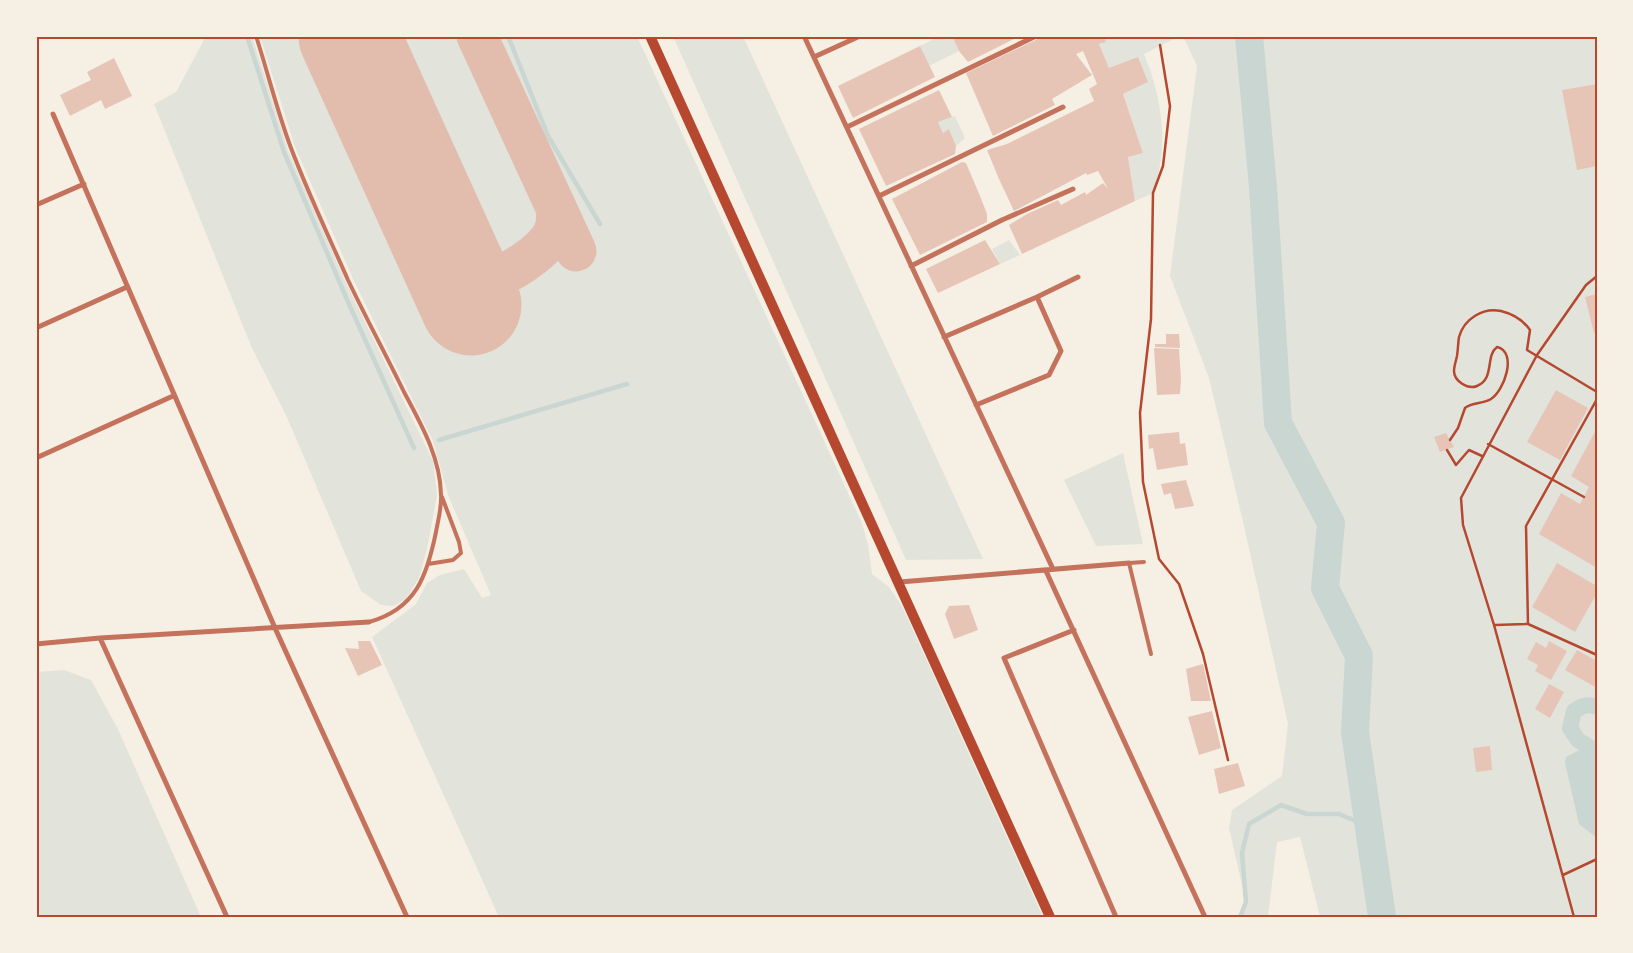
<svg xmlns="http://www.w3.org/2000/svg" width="1633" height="953" viewBox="0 0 1633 953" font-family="Manrope,sans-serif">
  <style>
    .green { fill: #e2e4dc }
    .water { fill: #c9d6d2 }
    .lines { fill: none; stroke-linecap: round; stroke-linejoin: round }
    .stream { stroke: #c9d6d2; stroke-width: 4.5 }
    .canal { stroke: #c9d6d2; stroke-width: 16 }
    .river { stroke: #c9d6d2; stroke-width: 28 }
    .taxiway { stroke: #e2bdae; stroke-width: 41 }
    .runway { stroke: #e2bdae; stroke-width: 101 }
    .building { fill: #e6c5b7 }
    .path { stroke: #b5482f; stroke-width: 2.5 }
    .service { stroke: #c5725c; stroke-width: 4 }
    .minor { stroke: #c5725c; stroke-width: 5 }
    .secondary { stroke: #b5482f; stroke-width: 10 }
    .neatline { fill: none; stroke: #b5482f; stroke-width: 2 }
  </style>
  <rect width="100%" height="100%" fill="#f6efe4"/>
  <path class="green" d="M206,36H252L288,150L346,283L433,461L437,495L427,549L419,578L406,599L393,606L381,605L361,591L286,415L251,346L154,104L176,92Z
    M260,36H311L443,326L490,303L559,246L565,263L589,252L491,36H637L862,523L868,545L872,574L889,587L902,606L1043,917H499L372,637L416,604L427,583L440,575L464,569L482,598L491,595L448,495L433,441L353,279L295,147Z
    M382,36H462L539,205L538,222L533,237L494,266H487Z
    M673,36H743L983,559L906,560Z
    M940,36H952L959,51L929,66L920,46Z
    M1103,36H1180L1144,54C1163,100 1169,146 1153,193L1135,201L1128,157L1143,153L1123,94L1148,82L1109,68L1099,44L1105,41Z
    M1183,36H1597V917H1320L1300,837L1277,842L1268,917H1240L1246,902L1229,828L1232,810L1282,776L1288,724L1244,526L1209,378L1170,276L1197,66Z
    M955,116L965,138L956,146L949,130L943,133L938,122Z
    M1009,240L1020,255L1000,264L992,249Z
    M1123,453L1143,544L1096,546L1064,480Z
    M64,670L91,680L118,729L201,917H36V672Z"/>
  <path class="water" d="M1597,741V838L1579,824L1565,763L1566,757Z"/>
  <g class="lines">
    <path class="stream" d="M247,36L284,152L348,302L414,448
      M508,36L548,136L600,224
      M439,440L627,384
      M1240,917L1246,902L1242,853L1249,824L1281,805L1307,814H1339L1370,827"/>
    <path class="canal" d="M1597,707C1588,703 1582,706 1574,711L1570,728L1578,740L1597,752"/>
    <path class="river" d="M1249,36L1263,187L1278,423L1331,523L1325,588L1359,656L1355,732L1382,917"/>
    <path class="taxiway" d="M477,36L576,251
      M450,258C459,267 468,278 482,279C502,281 548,250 554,231C557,225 556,218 557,212"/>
    <path class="runway" d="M349,36L471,305"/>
  </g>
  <path class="building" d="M952,36H1020L968,62L959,51Z
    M1044,36H1103L1106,42L1099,44L1109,68L1138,57L1148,82L1123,94L1143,153L1128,157L1135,201L1022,254L1009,225L1027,214L1058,200L1061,205L1085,192L1086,195L1103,183L1108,189L1098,171L1087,175L1086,173L1014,211L999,179L987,150L1007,144L1094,101L1089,89L1097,84L1083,51L1076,54L1092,75L1052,99L1055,105L993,136L966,73Z
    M920,46L935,77L853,118L838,86Z
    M114,58L132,96L105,109L101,100L70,116L60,95L91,80L87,72Z
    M1597,84V166L1577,170L1562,90Z
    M939,90L952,117L938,122L943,133L949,129L956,146L955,154L886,186L859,129Z
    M962,162L966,163L980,196L987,214V222L920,255L892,199Z
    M985,240L1000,264L938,293L926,269Z
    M1597,294V332L1594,333L1585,297Z
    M1166,334H1179L1180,348L1155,347V344H1166Z
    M1154,348L1179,349L1181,379L1180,394L1157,395Z
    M1556,390L1588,408L1560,460L1527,442Z
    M1597,428V568L1539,534L1561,493L1580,504L1589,487L1571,476Z
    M1179,432L1180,444L1185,443L1188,465L1157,470L1153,448L1149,449L1148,435Z
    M1446,433L1454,447L1440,452L1434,437Z
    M1186,480L1194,506L1175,509L1171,493L1164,495L1161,484Z
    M1557,563L1597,586V593L1575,632L1532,607Z
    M969,605L978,630L954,639L945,614L949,606Z
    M358,641H370L382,665L358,676L345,648L359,649Z
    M1549,641L1567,651L1551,680L1535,671L1538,665L1527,659L1536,642L1546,648Z
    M1577,650L1597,661V688L1565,670Z
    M1203,664L1211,701H1191L1186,669Z
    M1549,684L1564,692L1550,718L1535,709Z
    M1212,711L1221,748L1199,755L1188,717Z
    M1490,746L1492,770L1476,772L1473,748Z
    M1238,763L1245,786L1219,794L1214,769Z"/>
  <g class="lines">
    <path class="path" d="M1160,45L1170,106L1163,166L1153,193L1151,319L1140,413L1143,482L1159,559L1179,584L1203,654L1228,760
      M1450,440L1458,428L1465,408C1472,402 1483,404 1491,399C1504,391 1518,352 1497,347C1485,356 1495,379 1477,386C1468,390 1454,381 1454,371C1454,366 1456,361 1457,356C1458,350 1458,343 1459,337C1464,319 1483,307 1501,311C1513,314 1523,320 1530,330L1527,350L1597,392
      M1488,444L1584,497
      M1447,450L1456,465L1469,450L1482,456
      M1528,624L1526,526L1597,399
      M1495,625L1528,624L1597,655
      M1563,875L1597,859
      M1574,917L1494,625L1463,525L1461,498L1537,355L1586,285L1597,276"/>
    <path class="service" d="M256,36C268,73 277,111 291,148C308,193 329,237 348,280C366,318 386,355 404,392C421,424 440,457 441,494C442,507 438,520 436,532C427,576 416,609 369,622
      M1144,562L1129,563L1151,654
      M428,564L453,560L461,553L459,542L442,497"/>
    <path class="minor" d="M804,36L1053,569
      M814,57L860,36
      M53,114L275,628L407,917
      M847,127L1036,36
      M879,196L1063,107
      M36,205L84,184
      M911,266L1002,220L1073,189
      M36,328L127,287
      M944,337L1037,297L1078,277
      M976,405L1049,375L1061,351L1037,297
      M36,458L173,396
      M1046,571L1205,917
      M900,582L1129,563
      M1074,630L1004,658L1116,917
      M100,638L227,917
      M36,644L100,638L369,622"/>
    <path class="secondary" d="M650,36L1050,917"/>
  </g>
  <rect width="1633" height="953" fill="none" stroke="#f6efe4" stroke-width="75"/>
  <rect x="38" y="38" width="1558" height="878" class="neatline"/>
</svg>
